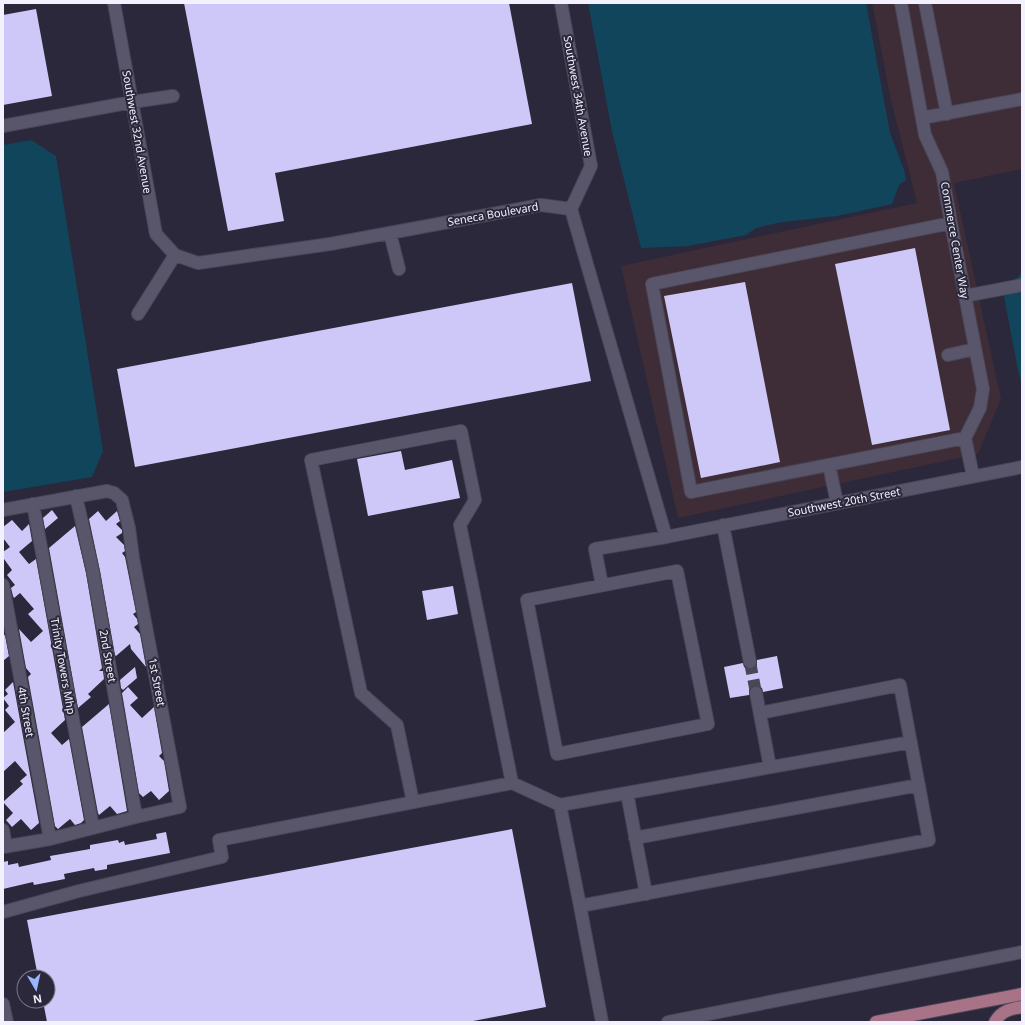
<svg xmlns="http://www.w3.org/2000/svg" width="1025" height="1025" viewBox="0 0 1025 1025" font-family="'Noto Sans',sans-serif">
  <style>
    .commercial { fill: #3e2d36 }
    .water { fill: #11455c }
    .building { fill: #cdc8f8 }
    .lines { fill: none; stroke-linecap: round; stroke-linejoin: round }
    .minor-tunnel { stroke: #494658; stroke-width: 12; stroke-dasharray: 12 6; stroke-linecap: butt }
    .minor-casing { stroke: #494756; stroke-width: 14 }
    .major-casing { stroke: #494756; stroke-width: 14 }
    .minor { stroke: #59566b; stroke-width: 12 }
    .major { stroke: #a97387; stroke-width: 12 }
    .labels { text-anchor: middle; stroke-width: 4; stroke-linejoin: round; paint-order: stroke }
    .street-label { font-size: 11px; fill: #f3f1fe; stroke: #2b283b }
  </style>
  <rect width="100%" height="100%" fill="#2b283b"/>
  <path class="commercial" d="M872,3H1022V169L954,183L1001,399L978,454L678,518L621,266L917,203L891,100Z"/>
  <path class="water" d="M588,3H866L890,133L904,170L906,180L899,185L892,204L837,216L782,222L756,228L746,235L688,246L641,248L612,131Z
    M31,140L56,156L103,451L92,477L3,492V145Z
    M1022,273V386L1017,365L1003,291Z"/>
  <path class="building" d="M184,3H509L532,124L275,173L284,221L228,231Z
    M36,9L52,96L3,105V15Z
    M915,248L950,430L872,445L835,264Z
    M745,282L780,462L701,478L664,296Z
    M572,283L591,381L135,467L117,369Z
    M401,451L405,470L452,460L460,498L368,516L357,459Z
    M52,510L58,518L45,529L43,518Z
    M98,511L106,521L117,511L120,521L116,524L122,530V533L116,537L124,545L125,551L122,553L125,557L136,612L133,614L137,619L138,624L134,627L140,634L146,667L131,649L130,644L116,656L115,655L100,571L89,519Z
    M12,520L22,531L29,524L32,541L19,552L29,564L36,559L65,720L51,733L62,745L69,739L84,820L81,823L75,825L70,819L58,829L55,826L28,677L31,674L26,668L19,629L31,642L43,631L28,614L34,609L20,593L14,598L13,596L11,588L15,585L7,575L12,570L4,559L3,556V552L10,547L3,538V527Z
    M75,526L86,573L102,668L99,671H103L104,679L88,694L91,697L78,708L49,548Z
    M453,586L458,614L427,620L422,591Z
    M5,635L9,656L3,661V636Z
    M777,656L783,688L763,692L762,688L759,686H754L751,687L749,690V695L730,698L724,667L743,663L744,667L747,669H752L755,668L757,665V660Z
    M135,667L137,678L123,690L121,688L120,680Z
    M13,682L39,823L31,830L21,819L12,827L6,820L13,813L3,802L23,784L20,781L27,775L15,761L3,772V733L15,722L5,710L9,706L3,698L8,694L5,690Z
    M128,687L138,698L130,705L142,718L154,707L162,753L159,756L164,761L169,791L159,800L151,791L143,797L139,793L122,693Z
    M109,704L127,811L117,814L110,806L99,815L98,813L82,727Z
    M512,829L546,1007L468,1022H47L43,1001H48V977H38L27,920Z
    M166,832L170,853L107,865V869L95,871L94,868L64,874L65,879L34,885L33,882L3,889V862L8,861V865L18,863L19,867L51,860L50,856L90,849V845L118,840L119,843L124,841L125,845L157,839L156,834Z"/>
  <g class="lines">
    <path class="minor-tunnel" d="M750,662L756,693"/>
    <defs>
      <path id="minor" d="M114,3L156,234L175,255L198,263L330,244L541,205L571,209L666,537
        M561,3L591,166L571,209
        M901,3L925,135L942,172L951,223L983,389L980,408L965,438L973,476
        M925,3L947,114
        M922,118L1022,99
        M3,126L132,102L173,96
        M951,223L652,284L691,492L965,438
        M390,233L399,269
        M965,296L1022,285
        M138,314L175,255
        M948,355L975,349
        M829,465L837,503
        M76,496L93,572L136,817
        M33,504L93,828
        M3,510L107,491L114,493L122,500L129,528L133,558L180,807L136,817L50,839L3,847
        M723,525L750,662
        M677,571L708,724L557,754L527,600Z
        M3,585L50,839
        M602,585L595,549L666,537L1022,467
        M756,693L770,767
        M627,793L646,894
        M413,802L397,725L361,693L311,460L461,431L475,500L460,525L512,783
        M560,805L580,906L602,1022
        M3,830L6,846
        M635,838L919,785
        M580,906L929,840L900,685L760,713
        M3,912L79,891L222,857L219,840L512,783L560,805L911,742
        M3,1004L7,1022
        M668,1022L1022,952"/>
      <path id="major" d="M876,1022L1022,994
        M995,1022C1001,1011 1010,1009 1022,1007"/>
    </defs>
    <use href="#minor" class="minor-casing"/>
    <use href="#major" class="major-casing"/>
    <use href="#minor" class="minor"/>
    <use href="#major" class="major"/>
  </g>
  <g class="labels">
    <g class="street-label">
      <text transform="translate(578 96) rotate(80)" y="4">Southwest 34th Avenue</text>
      <text transform="translate(137 132) rotate(80)" y="4">Southwest 32nd Avenue</text>
      <text transform="translate(493 214) rotate(-10)" y="4">Seneca Boulevard</text>
      <text transform="translate(955 240) rotate(80)" y="4">Commerce Center Way</text>
      <text transform="translate(844 502) rotate(-11)" y="4">Southwest 20th Street</text>
      <text transform="translate(108 656) rotate(80)" y="4">2nd Street</text>
      <text transform="translate(63 666) rotate(80)" y="4">Trinity Towers Mhp</text>
      <text transform="translate(157 682) rotate(79)" y="4">1st Street</text>
      <text transform="translate(26 712) rotate(80)" y="4">4th Street</text>
    </g>
  </g>
  <rect width="1025" height="1025" fill="none" stroke="#f3f1fe" stroke-width="8"/>
  <g transform="translate(36 989) rotate(171)"><circle r="19" fill="#2b283b" stroke="#7b7889"/>
  <path d="M0-3L7 15L0 10L-7 15Z" fill="#9ab5fd"/>
  <text y="-6" font-size="11" font-weight="bold" text-anchor="middle" fill="#f3f1fe">N</text>
  </g>
</svg>
